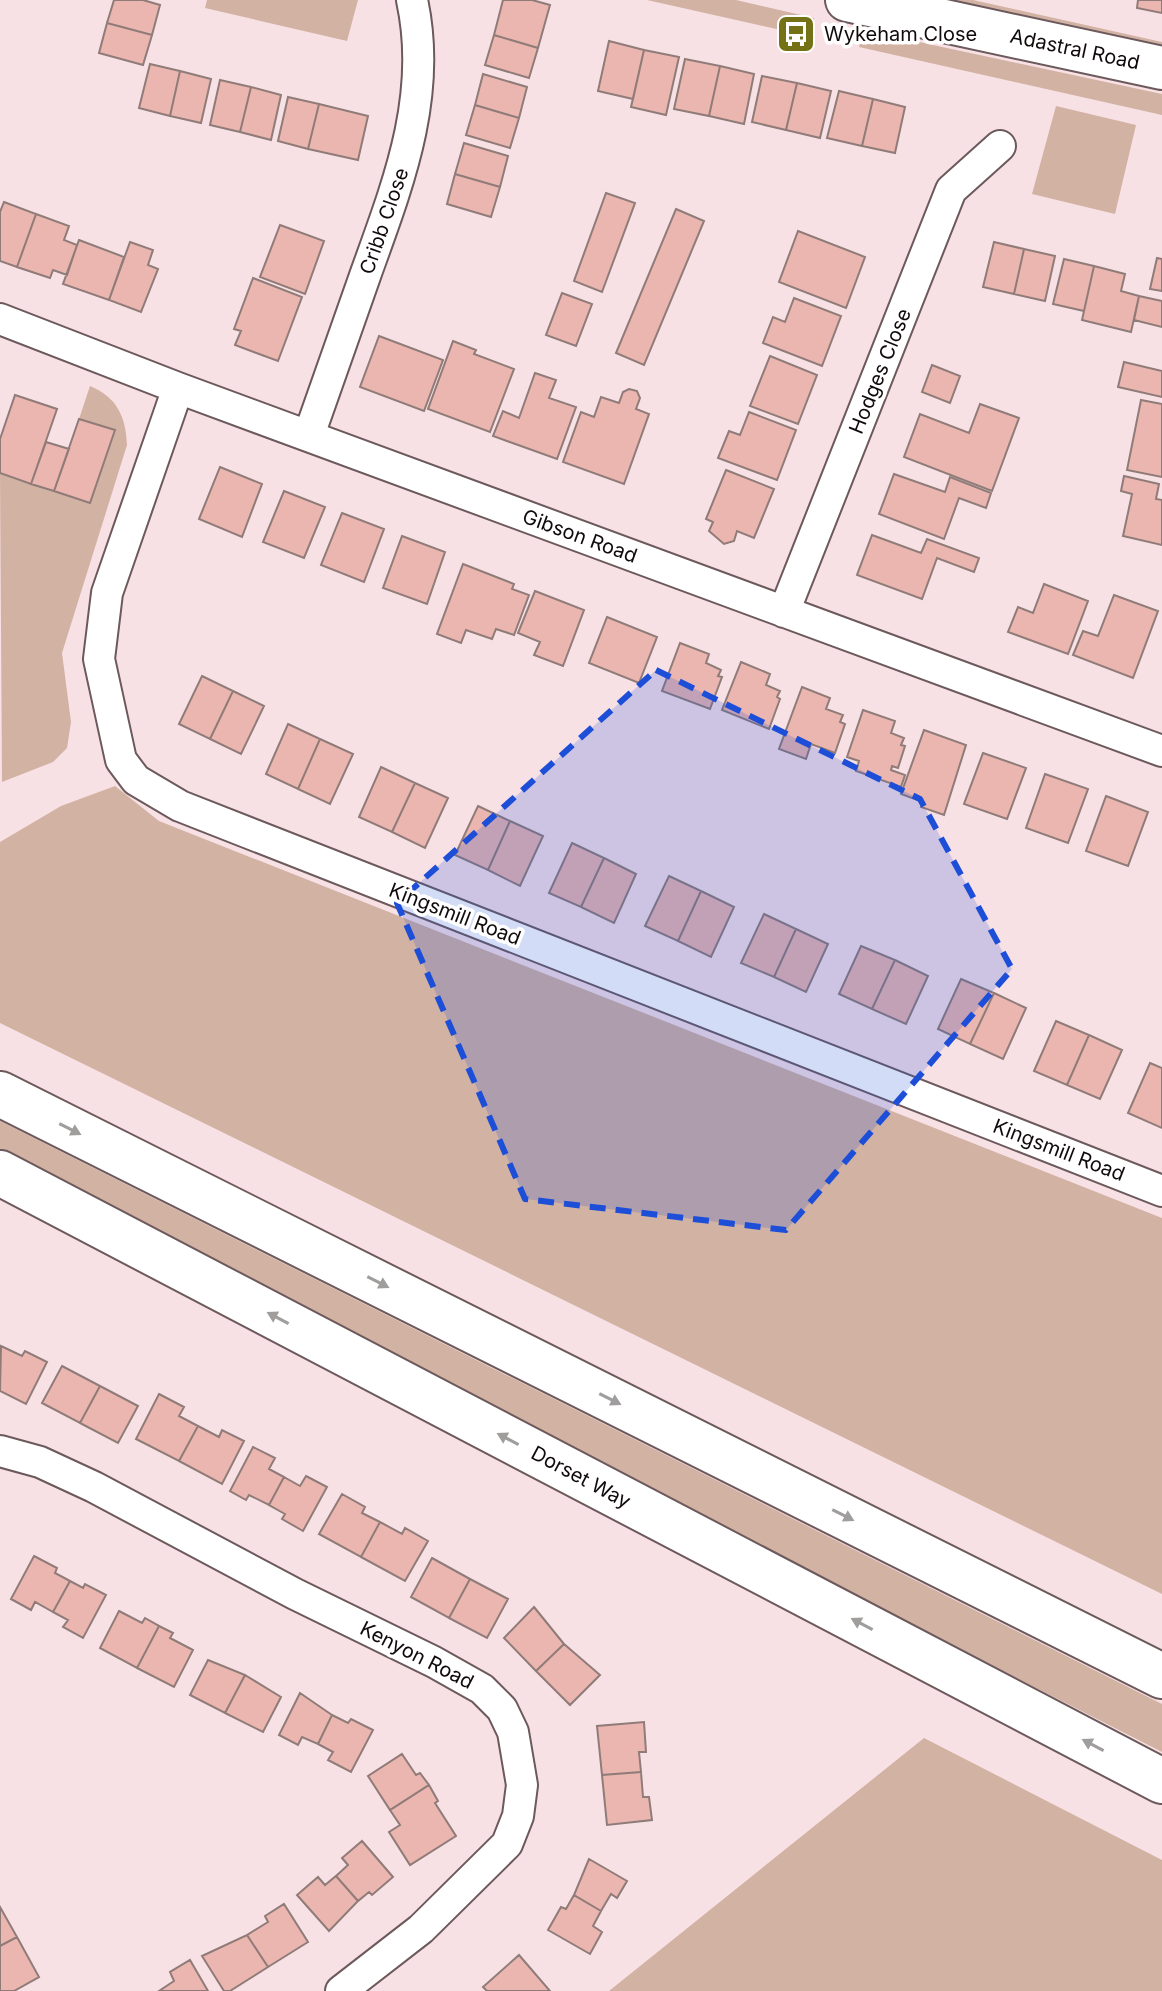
<svg xmlns="http://www.w3.org/2000/svg" width="1162" height="1991" viewBox="0 0 1162 1991" font-family="Inter,sans-serif">
  <style>
    .green { fill: #d2b2a3 }
    .building { fill: #ecb6b0; stroke: #8f7b78; stroke-width: 2 }
    .lines { fill: none; stroke-linecap: round; stroke-linejoin: round }
    .street-casing { stroke: #6c595c; stroke-width: 34 }
    .secondary-casing { stroke: #6c595c; stroke-width: 46 }
    .highway-casing { stroke: #6c595c; stroke-width: 48 }
    .street { stroke: #fff; stroke-width: 30 }
    .secondary { stroke: #fff; stroke-width: 42 }
    .highway { stroke: #fff; stroke-width: 44 }
    .oneway { fill: #a09d9d }
    .marked { fill: #1d4ed8; fill-opacity: 0.2; stroke: #1d4ed8; stroke-width: 6; stroke-dasharray: 16 10; stroke-linejoin: round }
    .labels { text-anchor: middle; stroke-width: 7; stroke-linejoin: round; paint-order: stroke }
    .poi-label { font-size: 20px; fill: #110a0b; stroke: #fff; text-anchor: start }
    .street-label { font-size: 20px; fill: #110a0b; stroke: #fff }
  </style>
  <rect width="100%" height="100%" fill="#f8e1e5"/>
  <path class="green" d="M207,0H358L347,41L205,8Z
    M647,0H736L814,18L812,37Z
    M930,0H973L1162,42V52Z
    M863,30L1162,94V115L859,47Z
    M1056,106L1136,125L1115,214L1032,194Z
    M90,386C117,397 126,417 127,445L62,653L71,722L67,748L53,762L2,782L0,473L90,503L114,431L79,419Z
    M115,786L159,821L1162,1218V1594L0,1023V842L61,806Z
    M0,1121L1162,1704V1752L522,1426L0,1153Z
    M924,1738L1162,1860V1991H609Z"/>
  <path class="building" d="M114,0H143L160,5L152,35L107,23Z
    M503,0H532L550,5L538,48L494,35Z
    M1138,0H1162V13L1137,8Z
    M107,23L152,35L143,65L99,53Z
    M494,35L538,48L529,78L485,65Z
    M609,41L644,50L633,99L598,91Z
    M644,50L679,57L666,115L631,107Z
    M685,59L720,66L709,116L674,109Z
    M150,64L180,71L170,116L139,108Z
    M720,66L754,74L744,124L709,116Z
    M180,71L211,79L201,123L170,116Z
    M483,74L527,87L519,118L475,105Z
    M762,76L797,83L786,130L752,122Z
    M220,80L251,87L240,132L210,125Z
    M797,83L831,91L820,138L786,130Z
    M251,87L281,95L271,140L240,132Z
    M839,91L873,99L862,146L827,138Z
    M288,97L319,104L308,149L278,141Z
    M873,99L905,107L895,153L862,146Z
    M319,104L368,116L358,160L308,149Z
    M475,105L519,118L510,148L466,135Z
    M464,143L508,156L500,187L455,174Z
    M455,174L500,187L491,217L447,204Z
    M606,193L635,203L602,292L574,281Z
    M4,202L36,214L17,267L0,261V212Z
    M676,209L704,221L644,365L616,353Z
    M36,214L69,226L64,240L77,245L67,275L53,270L50,278L17,267Z
    M280,225L324,241L305,294L260,277Z
    M798,231L865,257L846,308L779,282Z
    M79,240L124,257L109,300L63,284Z
    M130,242L153,250L148,265L158,269L141,312L109,300Z
    M994,242L1024,249L1014,294L983,287Z
    M1024,249L1055,256L1045,301L1014,294Z
    M1157,258L1162,259V291L1150,289Z
    M1064,259L1094,266L1084,311L1053,304Z
    M1094,266L1125,274L1121,291L1139,296L1131,332L1082,320Z
    M253,278L302,297L278,361L235,345L241,331L234,329Z
    M562,293L592,304L576,346L546,335Z
    M1139,296L1162,301V327L1134,320Z
    M794,298L841,316L822,366L763,343L773,317L785,322Z
    M379,336L443,360L424,411L360,387Z
    M453,341L476,350L474,354L514,369L490,432L428,409Z
    M770,356L817,375L798,424L750,406Z
    M1124,362L1162,371V397L1118,387Z
    M932,365L960,376L950,403L922,392Z
    M535,373L556,380L549,398L576,407L557,459L493,436L503,411L519,418Z
    M629,389L637,391L640,398L636,409L649,414L624,484L563,462L581,412L594,417L601,397L619,403L623,392Z
    M15,395L57,409L31,484L0,473V439Z
    M1141,400L1162,404V477L1127,470Z
    M980,404L1019,418L992,491L904,457L920,414L969,433Z
    M749,412L796,430L777,480L718,458L729,431L740,435Z
    M79,419L115,430L90,503L54,491Z
    M46,442L69,449L54,491L31,484Z
    M220,467L262,484L242,537L199,519Z
    M726,470L774,489L754,538L737,531L734,541L724,544L709,531L713,522L706,519Z
    M894,474L945,492L950,477L991,493L986,508L959,498L944,539L879,514Z
    M1124,476L1159,484L1156,499L1162,500V545L1123,536L1132,494L1121,491Z
    M284,491L325,507L304,558L263,542Z
    M342,513L384,529L364,582L321,565Z
    M872,535L921,553L927,539L979,558L974,572L937,558L922,599L857,575Z
    M402,536L445,552L427,604L383,588Z
    M463,564L514,584L512,589L529,595L514,635L496,629L492,639L466,630L461,643L437,634Z
    M1044,584L1088,601L1068,654L1008,632L1018,607L1033,613Z
    M535,591L584,610L563,666L534,655L540,642L518,633Z
    M1114,595L1158,611L1133,678L1073,655L1083,631L1098,636Z
    M607,617L657,637L639,683L589,663Z
    M680,643L709,654L706,663L721,670L718,676L722,677L710,709L662,691Z
    M741,662L770,674L766,685L780,691L777,697L780,699L769,729L722,710Z
    M202,676L233,691L210,739L179,724Z
    M802,687L830,698L826,709L843,715L840,722L845,724L835,753L811,744L806,759L779,749Z
    M233,691L264,706L241,754L210,739Z
    M863,710L895,721L891,733L904,738L901,745L905,746L898,768L892,766L891,770L905,775L901,787L856,771L859,761L847,757Z
    M288,724L320,739L298,789L266,774Z
    M924,730L966,745L944,815L921,807L923,802L901,794Z
    M320,739L353,754L330,804L298,789Z
    M983,753L1026,768L1007,819L964,804Z
    M381,767L415,783L392,832L359,817Z
    M1045,774L1088,789L1068,843L1026,828Z
    M415,783L448,798L425,848L392,832Z
    M1106,796L1148,812L1128,866L1086,851Z
    M478,806L510,821L488,870L455,855Z
    M510,821L543,836L520,886L488,870Z
    M572,843L604,858L581,907L549,893Z
    M604,858L636,874L614,923L581,907Z
    M669,876L701,891L678,941L645,926Z
    M701,891L734,907L711,957L678,941Z
    M764,914L796,929L774,977L741,963Z
    M796,929L828,944L806,992L774,977Z
    M861,946L895,960L872,1009L839,994Z
    M895,960L928,976L906,1024L872,1009Z
    M961,979L994,993L970,1044L938,1029Z
    M994,993L1026,1008L1003,1059L970,1044Z
    M1056,1021L1089,1035L1067,1085L1034,1071Z
    M1089,1035L1122,1050L1100,1099L1067,1085Z
    M1150,1063L1162,1068V1128L1128,1113Z
    M1,1346L22,1356L25,1351L47,1362L26,1404L0,1391Z
    M62,1366L100,1386L80,1423L42,1403Z
    M100,1386L138,1406L118,1443L80,1423Z
    M159,1394L184,1407L179,1416L198,1426L179,1461L136,1439Z
    M198,1426L219,1437L222,1430L244,1441L222,1484L179,1461Z
    M253,1447L275,1458L269,1469L284,1477L269,1505L249,1495L246,1500L230,1491Z
    M306,1476L327,1487L303,1531L282,1519L285,1514L269,1505L284,1477L300,1486Z
    M342,1494L365,1507L362,1513L380,1522L361,1557L319,1534Z
    M380,1522L402,1534L405,1528L428,1541L405,1581L361,1557Z
    M34,1556L57,1568L55,1573L70,1581L53,1612L35,1602L31,1610L11,1599Z
    M432,1558L470,1579L449,1618L411,1597Z
    M470,1579L508,1599L487,1638L449,1618Z
    M70,1581L83,1588L85,1584L106,1595L83,1638L63,1627L68,1620L53,1612Z
    M534,1607L564,1644L536,1671L504,1638Z
    M119,1611L142,1623L145,1618L159,1626L137,1668L100,1648Z
    M159,1626L173,1633L170,1638L193,1650L174,1687L137,1668Z
    M564,1644L600,1675L570,1705L536,1671Z
    M208,1660L245,1675L225,1713L190,1695Z
    M245,1675L281,1697L263,1732L225,1713Z
    M300,1693L332,1715L318,1744L302,1737L298,1745L279,1735Z
    M332,1715L348,1723L351,1719L373,1730L351,1772L328,1760L333,1752L318,1744Z
    M644,1722L646,1752H639L641,1772L602,1775L597,1726Z
    M402,1754L416,1775L420,1773L429,1785L390,1810L368,1776Z
    M641,1772L643,1797H649L652,1820L607,1825L602,1775Z
    M429,1785L438,1801L435,1803L456,1836L410,1865L389,1832L400,1825L390,1810Z
    M362,1841L393,1877L372,1895L369,1892L358,1901L336,1876L348,1865L342,1858Z
    M589,1859L627,1881L617,1898L611,1894L601,1911L574,1895Z
    M336,1876L358,1901L329,1931L297,1895L318,1877L325,1885Z
    M574,1895L601,1911L593,1926L602,1932L590,1954L548,1930L561,1907L566,1909Z
    M284,1904L308,1942L268,1967L247,1935L268,1922L265,1916Z
    M0,1907L17,1937L0,1946Z
    M247,1935L268,1967L230,1991H224L202,1956Z
    M17,1937L39,1977L14,1991H0V1946Z
    M519,1955L550,1991H487L483,1987Z
    M190,1960L208,1991H159L174,1981L170,1972Z"/>
  <g class="lines">
    <defs>
      <path id="street" d="M0,319L178,388L1162,751
        M178,388L107,593L99,659L121,760L136,780L180,806L1162,1191
        M309,435C328,381 347,327 366,273C398,184 433,96 412,0
        M784,612L951,190L1000,146
        M0,1451L40,1462L94,1487L295,1594L434,1662L482,1689L502,1709L513,1732L522,1785L518,1816L507,1844L421,1929L341,1991"/>
      <path id="secondary" d="M847,0L1162,68"/>
      <path id="highway" d="M0,1094L1162,1676
        M0,1173L1162,1781"/>
    </defs>
    <use href="#street" class="street-casing"/>
    <use href="#secondary" class="secondary-casing"/>
    <use href="#highway" class="highway-casing"/>
    <use href="#street" class="street"/>
    <use href="#secondary" class="secondary"/>
    <use href="#highway" class="highway"/>
  </g>
  <defs><path id="oneway-solid" d="M-6-.8H1V-3.2L6.5 0L1 3.2V.8H-6Z" transform="scale(2)"/></defs>
  <g class="oneway">
    <use href="#oneway-solid" transform="translate(70 1129) rotate(27)"/>
    <use href="#oneway-solid" transform="translate(378 1282) rotate(27)"/>
    <use href="#oneway-solid" transform="translate(278 1318) rotate(-152)"/>
    <use href="#oneway-solid" transform="translate(610 1399) rotate(27)"/>
    <use href="#oneway-solid" transform="translate(508 1439) rotate(-152)"/>
    <use href="#oneway-solid" transform="translate(843 1515) rotate(27)"/>
    <use href="#oneway-solid" transform="translate(862 1624) rotate(-152)"/>
    <use href="#oneway-solid" transform="translate(1093 1745) rotate(-152)"/>
  </g>
  <path class="marked" d="M656,670L920,799L1012,969L786,1230L525,1199L397,903Z"/>
  <defs>
    <symbol id="bus-square" viewBox="-11 -11 22 22"><rect x="-9" y="-9" width="18" height="18" rx="4" fill="#747215" stroke="#fff"/><path d="M-5-6H5V4H4V6H2V4H-2V6H-4V4H-5ZM-3.5-4V0h7V-4ZM-3.5 1.2v1.5H-2V1.2ZM2 1.2v1.5H3.5V1.2Z" fill="#fff"/></symbol>
  </defs>
  <g fill-rule="evenodd">
    <use href="#bus-square" x="774" y="12" width="44" height="44"/>
  </g>
  <g class="labels">
    <g class="poi-label">
      <text x="824" y="41">Wykeham Close</text>
    </g>
    <g class="street-label">
      <text transform="translate(1075 49) rotate(12)" y="7">Adastral Road</text>
      <text transform="translate(384 221) rotate(-71)" y="7">Cribb Close</text>
      <text transform="translate(880 371) rotate(-68)" y="7">Hodges Close</text>
      <text transform="translate(580 536) rotate(20)" y="7">Gibson Road</text>
      <text transform="translate(455 914) rotate(21)" y="7">Kingsmill Road</text>
      <text transform="translate(1059 1150) rotate(21)" y="7">Kingsmill Road</text>
      <text transform="translate(581 1477) rotate(28)" y="7">Dorset Way</text>
      <text transform="translate(417 1655) rotate(27)" y="7">Kenyon Road</text>
    </g>
  </g>
</svg>
